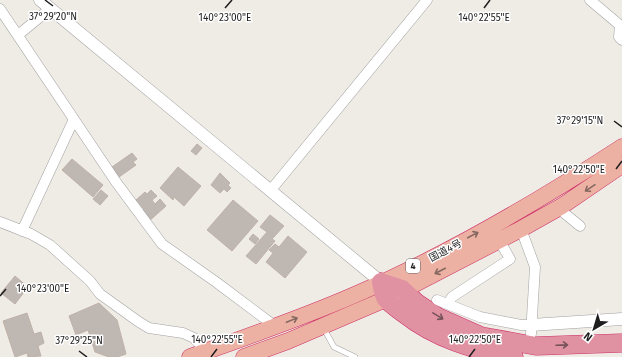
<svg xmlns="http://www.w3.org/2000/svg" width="622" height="357" viewBox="0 0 622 357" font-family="'Fira Sans','Noto Sans JP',sans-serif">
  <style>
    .building { fill: #bfb7b2; stroke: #bfb2a8 }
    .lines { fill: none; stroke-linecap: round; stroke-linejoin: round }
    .service-casing { stroke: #a2a2a2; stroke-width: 6 }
    .minor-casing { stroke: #a2a2a2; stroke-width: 11 }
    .tertiary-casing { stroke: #a2a2a2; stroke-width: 13 }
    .trunk-casing { stroke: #cf306a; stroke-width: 17 }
    .motorway-casing { stroke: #cf306a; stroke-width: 19 }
    .service { stroke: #fff; stroke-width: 5 }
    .minor { stroke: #fff; stroke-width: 10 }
    .tertiary { stroke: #fff; stroke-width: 12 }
    .trunk { stroke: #ecb1a2; stroke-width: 16 }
    .motorway { stroke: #e192a2; stroke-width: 18 }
    .oneway { stroke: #856860 }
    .oneway2 { stroke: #765259 }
    .ticks { fill: none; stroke: #1e1e1e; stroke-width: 1.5 }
    .labels { text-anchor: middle; stroke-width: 3; stroke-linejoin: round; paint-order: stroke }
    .shield { fill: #fff; stroke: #626262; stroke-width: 1 }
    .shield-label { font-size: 9px; font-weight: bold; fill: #1e1e1e }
    .street-label { font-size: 10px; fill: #1e1e1e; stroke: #fff }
    .ticks-label { font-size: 10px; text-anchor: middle; fill: #1e1e1e; stroke: #fff; stroke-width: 3; stroke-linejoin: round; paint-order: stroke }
  </style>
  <rect width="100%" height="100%" fill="#efebe5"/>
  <path class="building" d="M197,144L202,148L196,155L191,151Z
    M132,153L137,159L133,162L136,165L119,177L112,167Z
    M72,159L103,185L93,197L62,170Z
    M178,167L201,186L184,206L174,197L173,200L160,188Z
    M220,173L230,183L228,185L231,188L227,192L224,189L220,193L211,185Z
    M101,190L108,196L100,205L93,199Z
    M151,190L157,196L152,200L155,204L160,199L166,206L148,222L141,212L144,209L136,200L145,192L147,194Z
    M233,200L258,221L232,251L207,230Z
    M270,215L284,226L272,239L275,241L256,264L246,256L267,232L260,227Z
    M253,234L259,239L255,244L249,239Z
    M288,236L307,252L285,278L266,262L273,253L269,250L275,244L279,247Z
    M15,276L28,287L15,304L1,293Z
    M99,303L117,320L126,354L117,357H109L95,352L88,330L76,335L69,316Z
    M27,313L34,334L41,332L44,343L38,346L41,356L28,357L27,353L15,357L3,321Z"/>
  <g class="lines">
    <defs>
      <path id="service" d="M323,327L334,347L355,357"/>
      <path id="minor" d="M590,0L622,27
        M0,9L116,182L162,244L216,282L276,327
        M620,25L619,37L622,40
        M18,35L51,8
        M270,191L427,0
        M558,208L580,226
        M0,222L31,234L50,245L90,281L100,294L139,322L149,328L183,333L194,338L206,351
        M521,229L535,267L531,334
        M22,231L74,119
        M437,300L480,317L521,325H531
        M448,303L452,297L510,259L499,240"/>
      <path id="tertiary" d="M40,0L381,282
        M531,325L622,319"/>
      <path id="trunk" d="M190,357C244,338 299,319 352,296C446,256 536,203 622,147
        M244,357L288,341L386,299L521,229L562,206L622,165"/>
      <path id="motorway" d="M381,282L402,289L417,303L438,317L481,336L536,346L622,343
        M381,282C382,287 383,295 386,299C391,305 398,309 403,313C436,339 473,350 514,357"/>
    </defs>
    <use href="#service" class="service-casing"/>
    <use href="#minor" class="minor-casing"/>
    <use href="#tertiary" class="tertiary-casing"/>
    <use href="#trunk" class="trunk-casing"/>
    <use href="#motorway" class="motorway-casing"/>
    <use href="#service" class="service"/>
    <use href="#minor" class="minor"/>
    <use href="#tertiary" class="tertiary"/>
    <use href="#trunk" class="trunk"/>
    <use href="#motorway" class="motorway"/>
  </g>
  <defs><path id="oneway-shaft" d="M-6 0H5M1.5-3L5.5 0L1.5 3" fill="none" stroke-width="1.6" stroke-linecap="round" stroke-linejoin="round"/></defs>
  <g class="oneway">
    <use href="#oneway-shaft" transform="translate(590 188) rotate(146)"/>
    <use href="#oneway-shaft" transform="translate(473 235) rotate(-28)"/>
    <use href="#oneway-shaft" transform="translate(440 271) rotate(153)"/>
    <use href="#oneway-shaft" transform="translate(292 320) rotate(-22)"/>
  </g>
  <g class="oneway2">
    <use href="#oneway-shaft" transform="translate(438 316) rotate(31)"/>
    <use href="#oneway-shaft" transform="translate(562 345) rotate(-2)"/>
  </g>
  <path class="ticks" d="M45,0L53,6M225,8L232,0M484,8L490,0M614,121L622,127M616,169L622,161M0,296L6,289M79,351L87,357M211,357L217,349M469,357L475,349"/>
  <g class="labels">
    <rect class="shield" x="406" y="259" width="14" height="14" rx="3"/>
    <g class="shield-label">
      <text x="413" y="269">4</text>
    </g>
    <g class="street-label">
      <text transform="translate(445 250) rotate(-28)" y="4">国道4号</text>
    </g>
  </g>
  <g class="ticks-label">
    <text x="53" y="20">37°29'20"N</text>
    <text x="225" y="21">140°23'00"E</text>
    <text x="484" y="21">140°22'55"E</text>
    <text x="580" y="124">37°29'15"N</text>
    <text x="579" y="173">140°22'50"E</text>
    <text x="43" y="292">140°23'00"E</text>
    <text x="217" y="343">140°22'55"E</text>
    <text x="475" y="343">140°22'50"E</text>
    <text x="79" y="344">37°29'25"N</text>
  </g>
  <g transform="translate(594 329) rotate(218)" stroke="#ffffff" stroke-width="3" paint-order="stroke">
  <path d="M0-3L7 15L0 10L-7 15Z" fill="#1e1e1e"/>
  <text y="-6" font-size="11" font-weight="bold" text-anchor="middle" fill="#1e1e1e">N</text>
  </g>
</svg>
